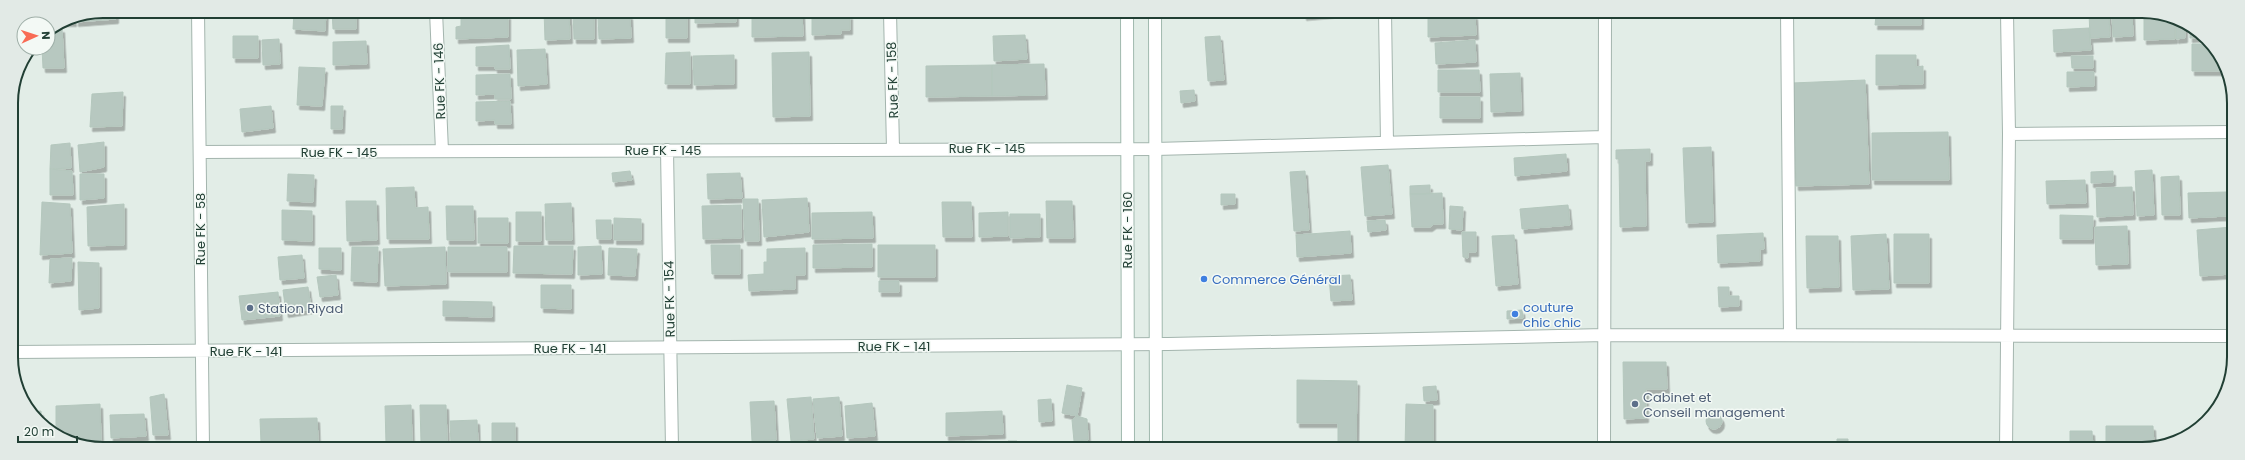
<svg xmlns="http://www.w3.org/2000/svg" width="2245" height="460" viewBox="0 0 2245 460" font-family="Poppins,sans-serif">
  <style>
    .building { fill: #b7c8c0; stroke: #b4c7bd; filter: url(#shadow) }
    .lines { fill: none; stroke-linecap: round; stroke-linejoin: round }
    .minor-casing { stroke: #a4b5ae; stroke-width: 14 }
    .secondary-casing { stroke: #a0b9ae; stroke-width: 14 }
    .minor { stroke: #fff; stroke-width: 12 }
    .secondary { stroke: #fff; stroke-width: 12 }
    .shop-dot { fill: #3f7fe0; stroke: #f3f9f5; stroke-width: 1.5 }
    .service-dot { fill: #5c6f8a; stroke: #f3f9f5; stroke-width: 1.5 }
    .labels { text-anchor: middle; stroke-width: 3; stroke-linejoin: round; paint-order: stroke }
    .street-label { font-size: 13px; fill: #213f34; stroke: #f3f9f5 }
    .shop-label { font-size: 13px; fill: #366cbe; stroke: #f3f9f5; text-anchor: start }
    .service-label { font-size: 13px; fill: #4e5e75; stroke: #f3f9f5; text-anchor: start }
    .rim { fill: none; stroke: #213f34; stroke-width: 2 }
  </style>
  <defs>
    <filter id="shadow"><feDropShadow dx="2.5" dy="4.5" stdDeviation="0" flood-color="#0004"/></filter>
  </defs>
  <rect width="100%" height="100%" fill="#e2ede7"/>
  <path class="building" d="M103,11H116V19L76,22V16Z
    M294,11H326L325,31L293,29Z
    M332,11H356V29H333Z
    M372,11H397V12L372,13Z
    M529,11H543V12L529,13Z
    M544,11H569L570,39L545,40Z
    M573,11H594V39H574Z
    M666,11H687V38H666Z
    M695,11L736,12V22L695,23Z
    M752,12H802L803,36L752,37Z
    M812,12H846V16L850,15V30H841V34L812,35Z
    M1258,12H1297L1258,13Z
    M1304,12H1337L1338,13L1304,16Z
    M1882,12L1921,13V25H1875L1876,15H1882Z
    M2089,13H2109L2110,37L2090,38Z
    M2112,13H2132L2133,36L2113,37Z
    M2144,13H2160L2175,21V39L2144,40Z
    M508,15V37L456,39V27L461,26V17Z
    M630,15L631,38L599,39L598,16Z
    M1475,15L1476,35L1428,37V17Z
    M73,17L74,22H61L68,18Z
    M2176,21L2185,26V38L2176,39Z
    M62,28L64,68H43L42,48H48V31Z
    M2089,28L2091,50L2054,52L2053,30Z
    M2190,29L2206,37L2190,38Z
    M1025,35L1027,59L994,61L993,36Z
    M233,36H258V58H233Z
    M1220,36L1224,80L1208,81L1205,37Z
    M279,39L280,64L263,65L262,40Z
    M1475,40L1476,62L1436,64L1435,43Z
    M366,41L367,64L333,65V42Z
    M2192,44H2210L2225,71H2192Z
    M509,45L510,69H495V66H476V47Z
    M545,49L547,84L518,86L517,50Z
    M690,52V84H665L666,53Z
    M809,52L810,116L773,117L772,53Z
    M734,55V84L694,85L693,56Z
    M1876,55H1916V67L1923,66V84L1876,85Z
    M2071,56H2093V68H2072Z
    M1044,64L1045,95L992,96V65Z
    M992,65V96L926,97V66Z
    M299,67L325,68L322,106L297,105Z
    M1438,70H1479L1480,92H1438Z
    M2067,72H2094V86L2067,87Z
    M1520,73L1521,111L1491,112L1490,74Z
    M510,74L511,99H495V94L476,95V75Z
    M1865,80L1869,184L1796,186L1792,83Z
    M1194,90L1195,101L1181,103L1180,91Z
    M123,92L122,126L90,127L92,94Z
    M1440,97H1480V118H1440Z
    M510,101L511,124H495V120L476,121V102Z
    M271,106L273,128L242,132L240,109Z
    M331,106H343L342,129H331Z
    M1948,132L1949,180H1872V133Z
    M104,142V167L80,172L78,145Z
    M70,143L71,168L50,169L51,145Z
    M1711,147L1713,222L1686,223L1683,148Z
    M1650,149V161H1645L1646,226L1620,227L1619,159H1616V150Z
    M1566,154L1567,171L1515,176L1514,158Z
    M1388,165L1392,214L1365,216L1361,167Z
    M50,169L72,171L73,195H50Z
    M2152,170L2154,215L2137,216L2135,171Z
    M630,171L632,180L613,182L612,173Z
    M1305,171L1309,230L1294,231L1290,172Z
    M2113,171V182L2091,183V172Z
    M740,173L742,198L708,199L707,174Z
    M80,174H104V198L80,200Z
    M288,174L314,175L313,202L287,201Z
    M2179,176L2180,215H2162L2161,177Z
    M2085,180L2086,203L2047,204L2046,181Z
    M1430,185V194H1410V186Z
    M414,187L415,208L428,207L429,239H387L386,188Z
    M2132,187L2133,215L2097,217L2096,188Z
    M2226,192L2227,216L2189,218L2188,193Z
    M1442,193L1443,224H1434L1430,227H1412L1410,194Z
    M1221,194H1235V204L1221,205Z
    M807,198L809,232L764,237L762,200Z
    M743,199H758L759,241H745Z
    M346,201H376L377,240L347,241Z
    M1046,201H1072L1073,238H1047Z
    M42,202L70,204L72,253L40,255Z
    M942,202H971L972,237H943Z
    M571,203L572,240H546L545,204Z
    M124,204V245L88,246L87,207Z
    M741,205V238L703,239L702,206Z
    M1568,205L1570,225L1522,229L1520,209Z
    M446,206H473L474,240H447Z
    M1450,206L1463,207L1462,230L1449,229Z
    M282,210L312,211V241L282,240Z
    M516,212H541V241H516Z
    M872,212L873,238L812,239V213Z
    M1008,212V236L979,237V213Z
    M1010,214H1040V237L1010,238Z
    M2060,215L2093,216L2092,239H2060Z
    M478,218H508V243H478Z
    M614,218L641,219V240H614Z
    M596,220H611V239H597Z
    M1385,220L1386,230L1368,232L1367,221Z
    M2127,226L2128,264L2096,265L2095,227Z
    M2232,227V274L2200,276L2197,230Z
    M1350,231L1351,253L1297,257L1296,235Z
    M1462,232H1476V252H1468V258L1463,257Z
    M1763,233L1764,249H1760V261L1718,263L1717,235Z
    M1886,234L1889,289L1853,290L1851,236Z
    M1894,234H1929V283H1894Z
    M1514,235L1518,284L1496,286L1492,236Z
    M1806,236H1838L1839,287L1807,288Z
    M872,244V267L813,268V245Z
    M711,245H740V274H712Z
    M878,245H935V277H878Z
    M514,246H573L572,274L513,273Z
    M601,246L602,274L578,275V247Z
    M352,247H378L377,282L351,281Z
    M445,247L446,284L385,286L383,249Z
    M448,247H507V272H448Z
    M319,248H341V270L319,269Z
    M609,248L637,249L635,276L608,275Z
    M805,248V275H795V289L749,291L748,275L764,274V262H767V249Z
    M302,255L304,278L280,280L278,257Z
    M72,258L71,281L49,283L50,259Z
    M78,262L99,263V308L79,310Z
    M336,275L338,295L320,297L317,277Z
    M1350,275L1352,300L1331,301L1329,276Z
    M879,281H899V292H879Z
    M541,285H571V309L541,308Z
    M308,287L311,309L286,313L283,290Z
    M1718,287H1729V296H1739V306L1719,307Z
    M278,292L280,316L242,320L239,296Z
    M443,301L492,302V317L443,316Z
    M1522,310L1523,318L1507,319V311Z
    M1623,362H1666L1667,389H1646V418L1624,419Z
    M1297,380L1357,381L1356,448H1338V423H1297Z
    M1067,385L1082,388L1077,416L1062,413Z
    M1436,386L1437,400L1424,401L1423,387Z
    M164,394L168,435H153L150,397Z
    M811,397L814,439L791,441L787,399Z
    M839,397L842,436L817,438L813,399Z
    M1051,399L1052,421L1039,422L1038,400Z
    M774,401L776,440L752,441L750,402Z
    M872,403L875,436L847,438L845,406Z
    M100,404L101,442L78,443L56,432V406Z
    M1406,404L1433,405V448H1405Z
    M411,405L412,443L386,444L385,406Z
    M420,405H446L447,442L421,443Z
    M41,411L42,424L38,422L32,412Z
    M1002,411L1003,434L946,436V413Z
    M1706 421a8 8 0 1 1 16 0a8 8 0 1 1-16 0Z
    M144,414L146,436L111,438L110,415Z
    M1077,416L1087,419L1088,440L1074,441L1072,420Z
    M317,418L318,441L261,443L260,419Z
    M477,420L478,444L451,445L450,421Z
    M492,423H515V443L492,444Z
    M2106,426H2153L2154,447L2148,449H2106Z
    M2070,431H2092L2093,449H2070Z
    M1837,439H1848V449H1837Z
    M972,441V448H944V443Z
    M1008,441H1017V448H1008Z
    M559,442L583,445L582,448H559Z
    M803,442H835V448H803Z
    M872,443V448H846V446Z
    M625,444L626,448H604V446Z
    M1003,444L1004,448H977V446Z
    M743,445V448L718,447Z
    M907,446V448H883Z"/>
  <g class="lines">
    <defs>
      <path id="minor" d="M198,11L203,447
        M436,11L442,151
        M890,12L893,149
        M1385,12L1387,143
        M1787,12L1790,335
        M2009,134L2232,132
        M667,150L672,448
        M200,152L1155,149L1604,137
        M13,352L1168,344L1605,335L2232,336
        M1604,448L1605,12
        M2006,449L2009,134L2007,13"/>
      <path id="secondary" d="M1127,12L1128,448
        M1155,12L1156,448"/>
    </defs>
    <use href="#minor" class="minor-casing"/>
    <use href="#secondary" class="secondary-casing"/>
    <use href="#minor" class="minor"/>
    <use href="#secondary" class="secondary"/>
  </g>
  <g class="shop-dot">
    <circle cx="1204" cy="279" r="4"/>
    <circle cx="1515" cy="314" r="4"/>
  </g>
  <g class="service-dot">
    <circle cx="250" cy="308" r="4"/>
    <circle cx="1635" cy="404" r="4"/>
  </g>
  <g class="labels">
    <g class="street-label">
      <text transform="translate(892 80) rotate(-92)" y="5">Rue FK - 158</text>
      <text transform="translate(439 81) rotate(-92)" y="5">Rue FK - 146</text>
      <text x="987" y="153">Rue FK - 145</text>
      <text x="663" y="155">Rue FK - 145</text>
      <text x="339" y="157">Rue FK - 145</text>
      <text transform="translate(200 229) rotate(-90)" y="5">Rue FK - 58</text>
      <text transform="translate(1127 230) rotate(-90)" y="5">Rue FK - 160</text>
      <text transform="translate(669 299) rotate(-91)" y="5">Rue FK - 154</text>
      <text x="894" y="351">Rue FK - 141</text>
      <text x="570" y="353">Rue FK - 141</text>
      <text x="246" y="356">Rue FK - 141</text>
    </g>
    <g class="shop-label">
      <text x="1212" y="284">Commerce Général</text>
      <text x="1523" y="312">couture<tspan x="1523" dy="15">chic chic</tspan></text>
    </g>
    <g class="service-label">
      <text x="258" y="313">Station Riyad</text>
      <text x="1643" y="402">Cabinet et<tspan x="1643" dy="15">Conseil management</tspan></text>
    </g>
  </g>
  <path d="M0 0H2245V460H0ZM103 18H2142A85 85 0 0 1 2227 103V357A85 85 0 0 1 2142 442H103A85 85 0 0 1 18 357V103A85 85 0 0 1 103 18Z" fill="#e2eae6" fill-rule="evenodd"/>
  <path class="rim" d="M103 18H2142A85 85 0 0 1 2227 103V357A85 85 0 0 1 2142 442H103A85 85 0 0 1 18 357V103A85 85 0 0 1 103 18Z"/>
  <g transform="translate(36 36) rotate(87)"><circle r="19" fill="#f3f9f5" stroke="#9fafa8"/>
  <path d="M0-3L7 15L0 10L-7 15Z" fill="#f86b55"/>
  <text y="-6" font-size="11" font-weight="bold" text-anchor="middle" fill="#213f34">N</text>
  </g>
  <path d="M18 436v6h59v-6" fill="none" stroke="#213f34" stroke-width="2"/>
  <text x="24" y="436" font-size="12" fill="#213f34" stroke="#f3f9f5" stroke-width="3" paint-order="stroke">20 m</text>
</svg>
